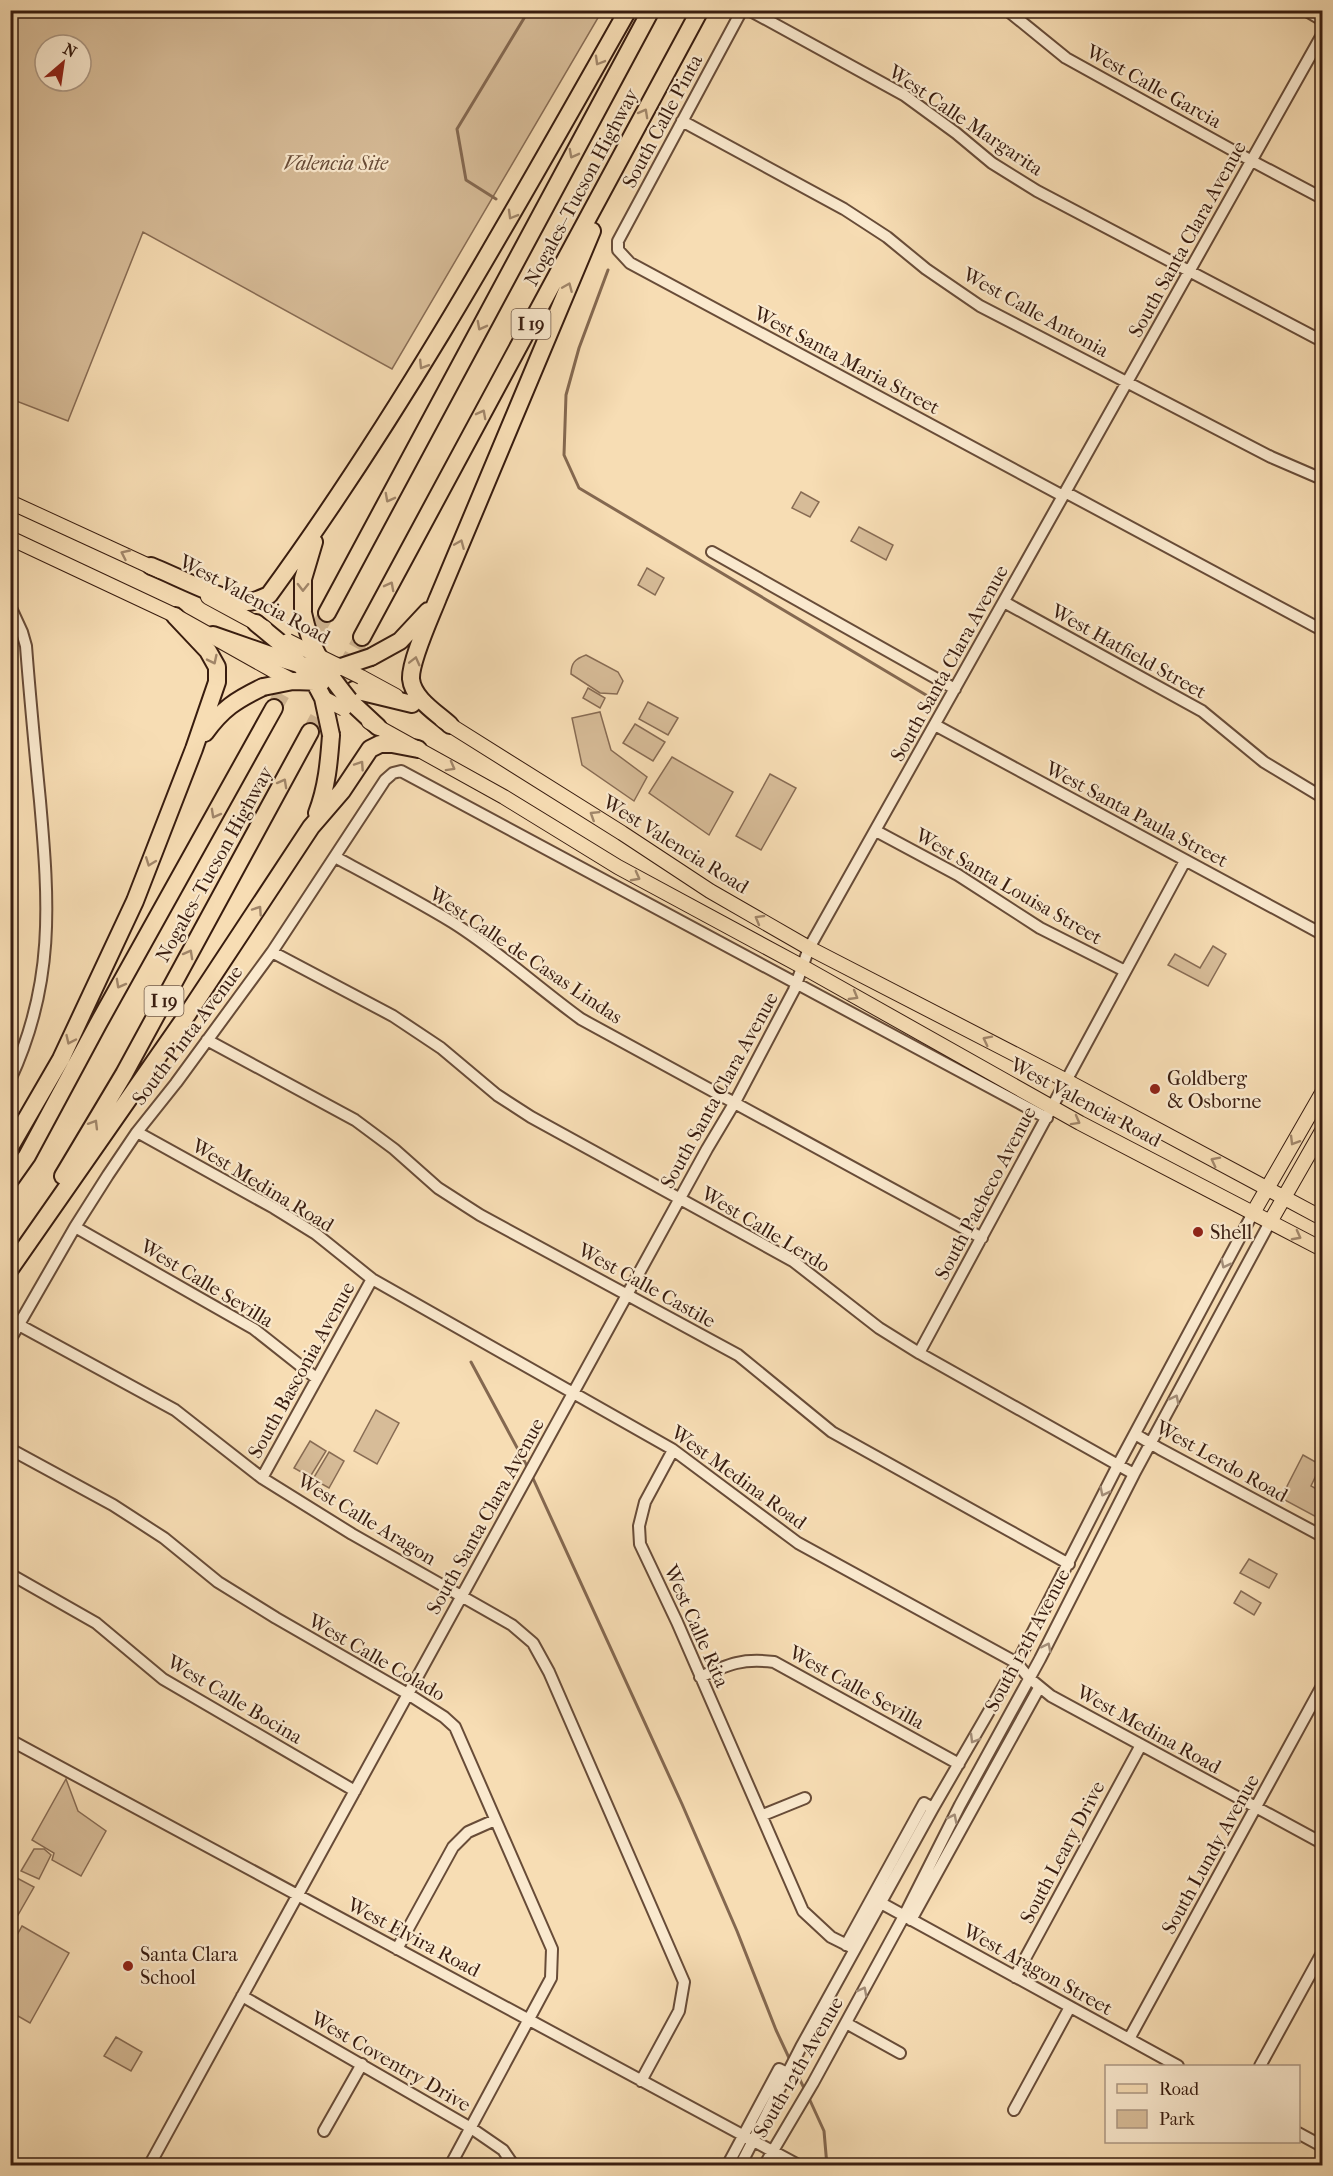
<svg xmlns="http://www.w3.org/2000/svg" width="1333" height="2176" viewBox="0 0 1333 2176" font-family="'IM FELL French Canon',serif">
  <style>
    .green { fill: #d7bc98; stroke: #886c54; stroke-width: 1.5; fill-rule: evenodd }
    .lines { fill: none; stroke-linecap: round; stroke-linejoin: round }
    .stream { stroke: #846850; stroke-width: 3 }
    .highway-tunnel { stroke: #d1b693; stroke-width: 16; stroke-dasharray: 16 8; stroke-linecap: butt }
    .minor-casing { stroke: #684c38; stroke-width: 14 }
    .major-casing { stroke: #381c0f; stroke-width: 16 }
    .highway-casing { stroke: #381c0f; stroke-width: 20 }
    .minor { stroke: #fae9ce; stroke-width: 10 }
    .major { stroke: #f7ddb4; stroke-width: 14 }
    .highway { stroke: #f7ddb4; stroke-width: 16 }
    .major-bridge-casing { stroke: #381c0f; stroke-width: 16; stroke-linecap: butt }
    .highway-bridge-casing { stroke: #381c0f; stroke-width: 20; stroke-linecap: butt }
    .major-bridge { stroke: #f7ddb4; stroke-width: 14 }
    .highway-bridge { stroke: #f7ddb4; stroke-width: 16 }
    .oneway { stroke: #a1866a }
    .oneway2 { stroke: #a38d78 }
    .poi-dot { fill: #8f2418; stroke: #fae9ce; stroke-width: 2 }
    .labels { text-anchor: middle; stroke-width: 4.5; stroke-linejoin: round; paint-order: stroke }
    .shield { fill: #fae9ce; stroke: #725a48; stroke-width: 1.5 }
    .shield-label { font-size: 18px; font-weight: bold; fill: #381c0f }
    .street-label { font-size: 20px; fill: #381c0f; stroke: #fae9ce }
    .park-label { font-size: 20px; font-style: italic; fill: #684c38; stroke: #fae9ce }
    .poi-label { font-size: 20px; fill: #381c0f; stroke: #fae9ce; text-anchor: start }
  </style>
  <rect width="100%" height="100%" fill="#f7ddb4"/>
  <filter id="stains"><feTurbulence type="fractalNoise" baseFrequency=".00333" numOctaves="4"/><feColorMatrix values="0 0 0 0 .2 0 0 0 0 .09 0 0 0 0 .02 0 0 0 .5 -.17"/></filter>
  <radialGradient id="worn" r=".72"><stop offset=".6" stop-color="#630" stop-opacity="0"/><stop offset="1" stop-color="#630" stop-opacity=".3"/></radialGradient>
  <path class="green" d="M10,11L11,10L602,11L392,369L143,232L68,421L11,399ZM45,45H81V81H45Z
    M801,492L819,502L810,517L792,508Z
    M859,527L893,545L886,560L851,541Z
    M647,568L664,578L655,595L638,585Z
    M586,655L618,672L623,681L617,694L600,693L571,674C571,663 575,659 586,655Z
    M588,688L605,698L600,708L583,698Z
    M648,702L678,718L668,735L639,719Z
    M600,712L611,750L647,777L634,801L582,765L572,718Z
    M635,724L665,742L653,761L623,743Z
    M672,757L733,792L709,835L649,793Z
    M770,774L796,788L761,850L736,836Z
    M1213,946L1226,954L1208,986L1168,965L1175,954L1200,968Z
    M376,1410L399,1423L377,1464L354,1451Z
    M310,1441L326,1451L310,1477L294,1468Z
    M329,1452L344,1461L329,1488L313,1479Z
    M1303,1455L1321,1465L1311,1486L1322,1492V1520L1281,1498Z
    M1249,1559L1277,1574L1269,1588L1240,1573Z
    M1241,1591L1261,1603L1254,1615L1234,1603Z
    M66,1779L78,1811L106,1831L81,1876L52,1860L54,1853L32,1840Z
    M34,1849H44L51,1855L39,1879L21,1871Z
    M15,1877L34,1887L18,1915L11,1911V1886Z
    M22,1926L69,1953L30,2023L11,2012V1946Z
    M116,2037L142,2052L131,2071L104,2056Z"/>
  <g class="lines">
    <path class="stream" d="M496,199L466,180L457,129L529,10
      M608,270L579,348L566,395L564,455L579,488L926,695
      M471,1362L528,1468
      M531,1474L682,1804L737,1931L776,2030L790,2060
      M793,2066L805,2090
      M808,2096L824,2131L827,2166"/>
    <path class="highway-tunnel" d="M305,651L327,613
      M274,708L293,674
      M310,732L362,637"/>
    <defs>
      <path id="minor" d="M742,10L618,241V250L630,263L1063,496
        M749,10L904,95L956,133L992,163L1037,191L1322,341
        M1007,10L1066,58L1252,161L1322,198
        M1305,10L1322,20
        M682,121L844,209L887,237L926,269L980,306L1271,457L1322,479
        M1065,492L1322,630
        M712,552L955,689
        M1004,602L1202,711L1264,762L1322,797
        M10,606L22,632L26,646C30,698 35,750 40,801C49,903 55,984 10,1080
        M935,725L1322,934
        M876,831L958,875L1040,928L1125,971
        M335,857C374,878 414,899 452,922C497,950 537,987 581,1019L982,1238
        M272,952L393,1016L441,1048L497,1095L531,1117L793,1261L879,1328L919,1353L1134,1474
        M207,1040L355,1120L394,1149L438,1188L480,1215L738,1355L832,1432L1069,1564
        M137,1132L274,1208L316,1234L372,1279L672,1449L798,1543L1017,1663L1029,1678L1051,1696L1322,1843
        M75,1227L254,1329L316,1378
        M19,1325L175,1410L262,1478L352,1534L512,1625L533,1643L549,1672L684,1982L679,2011L641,2081
        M10,1340L75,1227L108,1175L137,1132L176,1083L272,952L385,780L393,773L401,771L1047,1118
        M919,1353L1185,861
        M1135,1434L1160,1449L1322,1536
        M10,1449L113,1505L164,1538L218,1582L276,1618L408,1694L444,1717L455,1727L552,1949L551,1978L450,2166
        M673,1450L645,1502L639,1526L640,1544L677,1622L803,1911L831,1937L855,1949
        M262,1478L372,1279
        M10,1574L96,1623L163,1679L355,1791
        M700,1677C729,1664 742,1658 774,1662L959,1764
        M10,1740L800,2166
        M763,1815L805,1798
        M881,1903L1178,2066
        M911,1920L1039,1688
        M846,1945L924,1803L933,1808
        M397,1949L453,1847L468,1832L495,1820
        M1015,1977L1141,1745
        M242,1996L471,2128L503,2150L514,2166
        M846,2023L900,2053
        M1129,2039L1322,1686
        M1260,2066L1322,1953
        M1014,2110L1070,2007
        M324,2131L362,2064
        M1298,2133L1322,2146
        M149,2166L707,1149L735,1102L794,990L809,948L1322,35
        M727,2166L779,2069L787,2073
        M740,2166L801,2047L933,1808L1017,1663L1118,1465L1253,1213
        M764,2166L813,2083L904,1916L960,1805L1040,1659L1134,1474L1270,1222"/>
      <path id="major" d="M10,502L160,571
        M10,538L174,615L272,670
        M208,597L265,628
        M361,677L396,696
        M442,720L622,833L710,891L809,948L1065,1080L1322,1218
        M369,722L504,797L618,867L803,967L1080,1123L1322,1249
        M1253,1213L1322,1093
        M1270,1222L1322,1131"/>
      <path id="highway" d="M151,566C174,575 225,602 247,602C255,602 262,598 269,595C404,410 515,209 628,10
        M303,613V579L314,542
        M327,613L651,10
        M256,623L285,647
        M213,635L279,658
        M362,637L700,10
        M371,657L400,641L428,611
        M354,690L412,704
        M349,700L378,727
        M450,725C437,713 413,699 411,679C410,661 431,616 438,598L592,231
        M205,733C222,709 236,700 263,687
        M317,813C327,787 329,762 331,735
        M10,1147L61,1059L135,901L194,749L217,682V667L208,651L175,616
        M63,1176L124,1074L310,732
        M10,1180L27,1156L98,1024L274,708
        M10,1269L187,1015L311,827L342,791L370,749L380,744H392L418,749"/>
    </defs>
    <use href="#minor" class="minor-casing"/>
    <use href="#major" class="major-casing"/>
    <use href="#highway" class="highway-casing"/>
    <use href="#minor" class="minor"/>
    <use href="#major" class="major"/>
    <use href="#highway" class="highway"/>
    <defs>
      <path id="major-bridge" d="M288,641L361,677
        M272,670L293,681
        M323,698L344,709"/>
      <path id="highway-bridge" d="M303,613C311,651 325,670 349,700
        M285,647L314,681L323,698L331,735
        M279,658L302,665L341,667L371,657
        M263,687L293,681L322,682"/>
    </defs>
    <use href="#major-bridge" class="major-bridge-casing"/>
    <use href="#highway-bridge" class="highway-bridge-casing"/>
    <use href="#major-bridge" class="major-bridge"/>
    <use href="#highway-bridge" class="highway-bridge"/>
  </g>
  <defs><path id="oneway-chevron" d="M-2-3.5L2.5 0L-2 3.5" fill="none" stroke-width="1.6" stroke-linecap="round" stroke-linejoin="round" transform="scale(1.5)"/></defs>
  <g class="oneway">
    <use href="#oneway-chevron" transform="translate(599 61) rotate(120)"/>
    <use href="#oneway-chevron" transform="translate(644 113) rotate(-61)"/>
    <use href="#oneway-chevron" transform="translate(573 154) rotate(118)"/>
    <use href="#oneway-chevron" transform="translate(512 215) rotate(120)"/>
    <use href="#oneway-chevron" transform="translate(568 287) rotate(-67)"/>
    <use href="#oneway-chevron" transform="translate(481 326) rotate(118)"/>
    <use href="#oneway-chevron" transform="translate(423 365) rotate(122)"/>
    <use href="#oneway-chevron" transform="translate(482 414) rotate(-62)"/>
    <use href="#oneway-chevron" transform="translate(389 498) rotate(118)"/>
    <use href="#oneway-chevron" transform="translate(460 544) rotate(-67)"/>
    <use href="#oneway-chevron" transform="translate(125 554) rotate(-155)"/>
    <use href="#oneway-chevron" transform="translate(390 586) rotate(-62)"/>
    <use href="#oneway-chevron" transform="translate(303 587) rotate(91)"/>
    <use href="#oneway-chevron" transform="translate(213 660) rotate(64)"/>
    <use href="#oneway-chevron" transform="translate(415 661) rotate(-76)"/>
    <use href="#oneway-chevron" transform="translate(360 765) rotate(-56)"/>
    <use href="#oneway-chevron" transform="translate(451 767) rotate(29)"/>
    <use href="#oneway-chevron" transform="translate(283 783) rotate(-61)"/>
    <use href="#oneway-chevron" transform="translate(215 814) rotate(119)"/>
    <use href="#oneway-chevron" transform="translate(594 815) rotate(-148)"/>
    <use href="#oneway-chevron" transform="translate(150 862) rotate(111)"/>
    <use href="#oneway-chevron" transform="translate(636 877) rotate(28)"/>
    <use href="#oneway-chevron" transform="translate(258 910) rotate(-56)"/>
    <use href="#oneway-chevron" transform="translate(759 919) rotate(-150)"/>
    <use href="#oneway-chevron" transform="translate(189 954) rotate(-61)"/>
    <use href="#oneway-chevron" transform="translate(120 984) rotate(119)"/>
    <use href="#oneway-chevron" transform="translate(854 996) rotate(30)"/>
    <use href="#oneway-chevron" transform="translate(70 1040) rotate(115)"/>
    <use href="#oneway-chevron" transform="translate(987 1040) rotate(-153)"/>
    <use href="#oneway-chevron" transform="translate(1076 1121) rotate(29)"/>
    <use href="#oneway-chevron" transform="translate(94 1124) rotate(-59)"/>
    <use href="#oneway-chevron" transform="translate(1294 1141) rotate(121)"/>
    <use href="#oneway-chevron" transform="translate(1215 1161) rotate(-153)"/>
    <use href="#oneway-chevron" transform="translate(1297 1236) rotate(28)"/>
  </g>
  <g class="oneway2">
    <use href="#oneway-chevron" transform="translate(1225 1264) rotate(117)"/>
    <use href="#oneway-chevron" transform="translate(1175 1399) rotate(-63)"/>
    <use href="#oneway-chevron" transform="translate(1104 1492) rotate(117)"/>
    <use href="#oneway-chevron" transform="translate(1047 1647) rotate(-63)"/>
    <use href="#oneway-chevron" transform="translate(974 1739) rotate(121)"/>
    <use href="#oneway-chevron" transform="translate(953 1818) rotate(-63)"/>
    <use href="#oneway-chevron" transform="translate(863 1991) rotate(-62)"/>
  </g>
  <g class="poi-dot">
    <circle cx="1155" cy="1089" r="6"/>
    <circle cx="1198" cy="1232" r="6"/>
    <circle cx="128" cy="1966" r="6"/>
  </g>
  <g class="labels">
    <g class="shield">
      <rect x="511.5" y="309" width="39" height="30" rx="4.5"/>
      <rect x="144.5" y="986" width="39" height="30" rx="4.5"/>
    </g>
    <g class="shield-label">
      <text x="531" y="330">I 19</text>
      <text x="164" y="1007">I 19</text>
    </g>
    <g class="street-label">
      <text transform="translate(1154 86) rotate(29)" y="7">West Calle Garcia</text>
      <text transform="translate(966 120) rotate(34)" y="7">West Calle Margarita</text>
      <text transform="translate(662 121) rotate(-62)" y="7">South Calle Pinta</text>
      <text transform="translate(581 187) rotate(-62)" y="7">Nogales–Tucson Highway</text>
      <text transform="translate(1187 239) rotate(-61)" y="7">South Santa Clara Avenue</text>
      <text transform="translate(1036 312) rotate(29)" y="7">West Calle Antonia</text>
      <text transform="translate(847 360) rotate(28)" y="7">West Santa Maria Street</text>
      <text transform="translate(255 599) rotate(28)" y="7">West Valencia Road</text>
      <text transform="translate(1129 651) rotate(29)" y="7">West Hatfield Street</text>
      <text transform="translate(949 663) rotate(-61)" y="7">South Santa Clara Avenue</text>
      <text transform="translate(1137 814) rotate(28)" y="7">West Santa Paula Street</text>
      <text transform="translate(676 844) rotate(32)" y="7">West Valencia Road</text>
      <text transform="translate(214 864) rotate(-61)" y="7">Nogales–Tucson Highway</text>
      <text transform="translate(1009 886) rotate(30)" y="7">West Santa Louisa Street</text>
      <text transform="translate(526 955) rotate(34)" y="7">West Calle de Casas Lindas</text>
      <text transform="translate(187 1035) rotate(-53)" y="7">South Pinta Avenue</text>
      <text transform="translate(719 1090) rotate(-61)" y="7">South Santa Clara Avenue</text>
      <text transform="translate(1086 1102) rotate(28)" y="7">West Valencia Road</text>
      <text transform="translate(263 1185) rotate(31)" y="7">West Medina Road</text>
      <text transform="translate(985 1193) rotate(-62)" y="7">South Pacheco Avenue</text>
      <text transform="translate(766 1229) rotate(31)" y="7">West Calle Lerdo</text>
      <text transform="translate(207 1283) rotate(31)" y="7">West Calle Sevilla</text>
      <text transform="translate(647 1285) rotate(29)" y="7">West Calle Castile</text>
      <text transform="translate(301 1370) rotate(-61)" y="7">South Basconia Avenue</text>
      <text transform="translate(1222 1461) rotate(29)" y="7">West Lerdo Road</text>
      <text transform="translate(739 1477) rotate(36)" y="7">West Medina Road</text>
      <text transform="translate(485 1516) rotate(-61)" y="7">South Santa Clara Avenue</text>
      <text transform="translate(367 1519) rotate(31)" y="7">West Calle Aragon</text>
      <text transform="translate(697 1626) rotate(66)" y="7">West Calle Rita</text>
      <text transform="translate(1027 1640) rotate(-62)" y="7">South 12th Avenue</text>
      <text transform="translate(377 1657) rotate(30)" y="7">West Calle Colado</text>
      <text transform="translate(857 1687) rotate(29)" y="7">West Calle Sevilla</text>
      <text transform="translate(235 1699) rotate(31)" y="7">West Calle Bocina</text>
      <text transform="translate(1149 1729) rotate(29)" y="7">West Medina Road</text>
      <text transform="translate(1062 1852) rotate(-62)" y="7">South Leary Drive</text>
      <text transform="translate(1210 1854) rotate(-61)" y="7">South Lundy Avenue</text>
      <text transform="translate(414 1937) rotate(28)" y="7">West Elvira Road</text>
      <text transform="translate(1038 1969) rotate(29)" y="7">West Aragon Street</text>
      <text transform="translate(391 2061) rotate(30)" y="7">West Coventry Drive</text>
      <text transform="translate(798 2067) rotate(-60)" y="7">South 12th Avenue</text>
    </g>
    <g class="park-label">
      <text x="336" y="170">Valencia Site</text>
    </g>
    <g class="poi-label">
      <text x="1167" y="1085">Goldberg<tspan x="1167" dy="23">&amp; Osborne</tspan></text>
      <text x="1210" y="1239">Shell</text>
      <text x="140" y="1961">Santa Clara<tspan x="140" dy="23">School</tspan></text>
    </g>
  </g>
  <rect width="1333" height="2176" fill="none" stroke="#f7ddb4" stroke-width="36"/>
  <rect x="12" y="12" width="1309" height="2152" fill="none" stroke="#381c0f" stroke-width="3"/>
  <rect x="18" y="18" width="1297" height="2140" fill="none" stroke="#381c0f" stroke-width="1.5"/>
  <rect x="1105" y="2065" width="195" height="78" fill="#fae9ce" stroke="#ac9782" stroke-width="1.5"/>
  <rect x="1117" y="2084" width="30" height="9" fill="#f7ddb4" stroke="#ac9782" stroke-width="1.5"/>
  <text x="1159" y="2095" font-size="18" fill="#381c0f">Road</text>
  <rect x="1117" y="2110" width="30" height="18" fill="#d7bc98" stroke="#ac9782" stroke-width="1.5"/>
  <text x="1159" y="2125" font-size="18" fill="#381c0f">Park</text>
  <g transform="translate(63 63) rotate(29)"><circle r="28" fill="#fae9ce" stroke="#ac9782" stroke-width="1.5"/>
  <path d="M0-4.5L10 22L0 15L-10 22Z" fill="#8f2418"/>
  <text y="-9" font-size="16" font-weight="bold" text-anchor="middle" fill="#381c0f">N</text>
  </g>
  <rect width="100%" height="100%" filter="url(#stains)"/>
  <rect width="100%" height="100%" fill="url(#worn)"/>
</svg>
